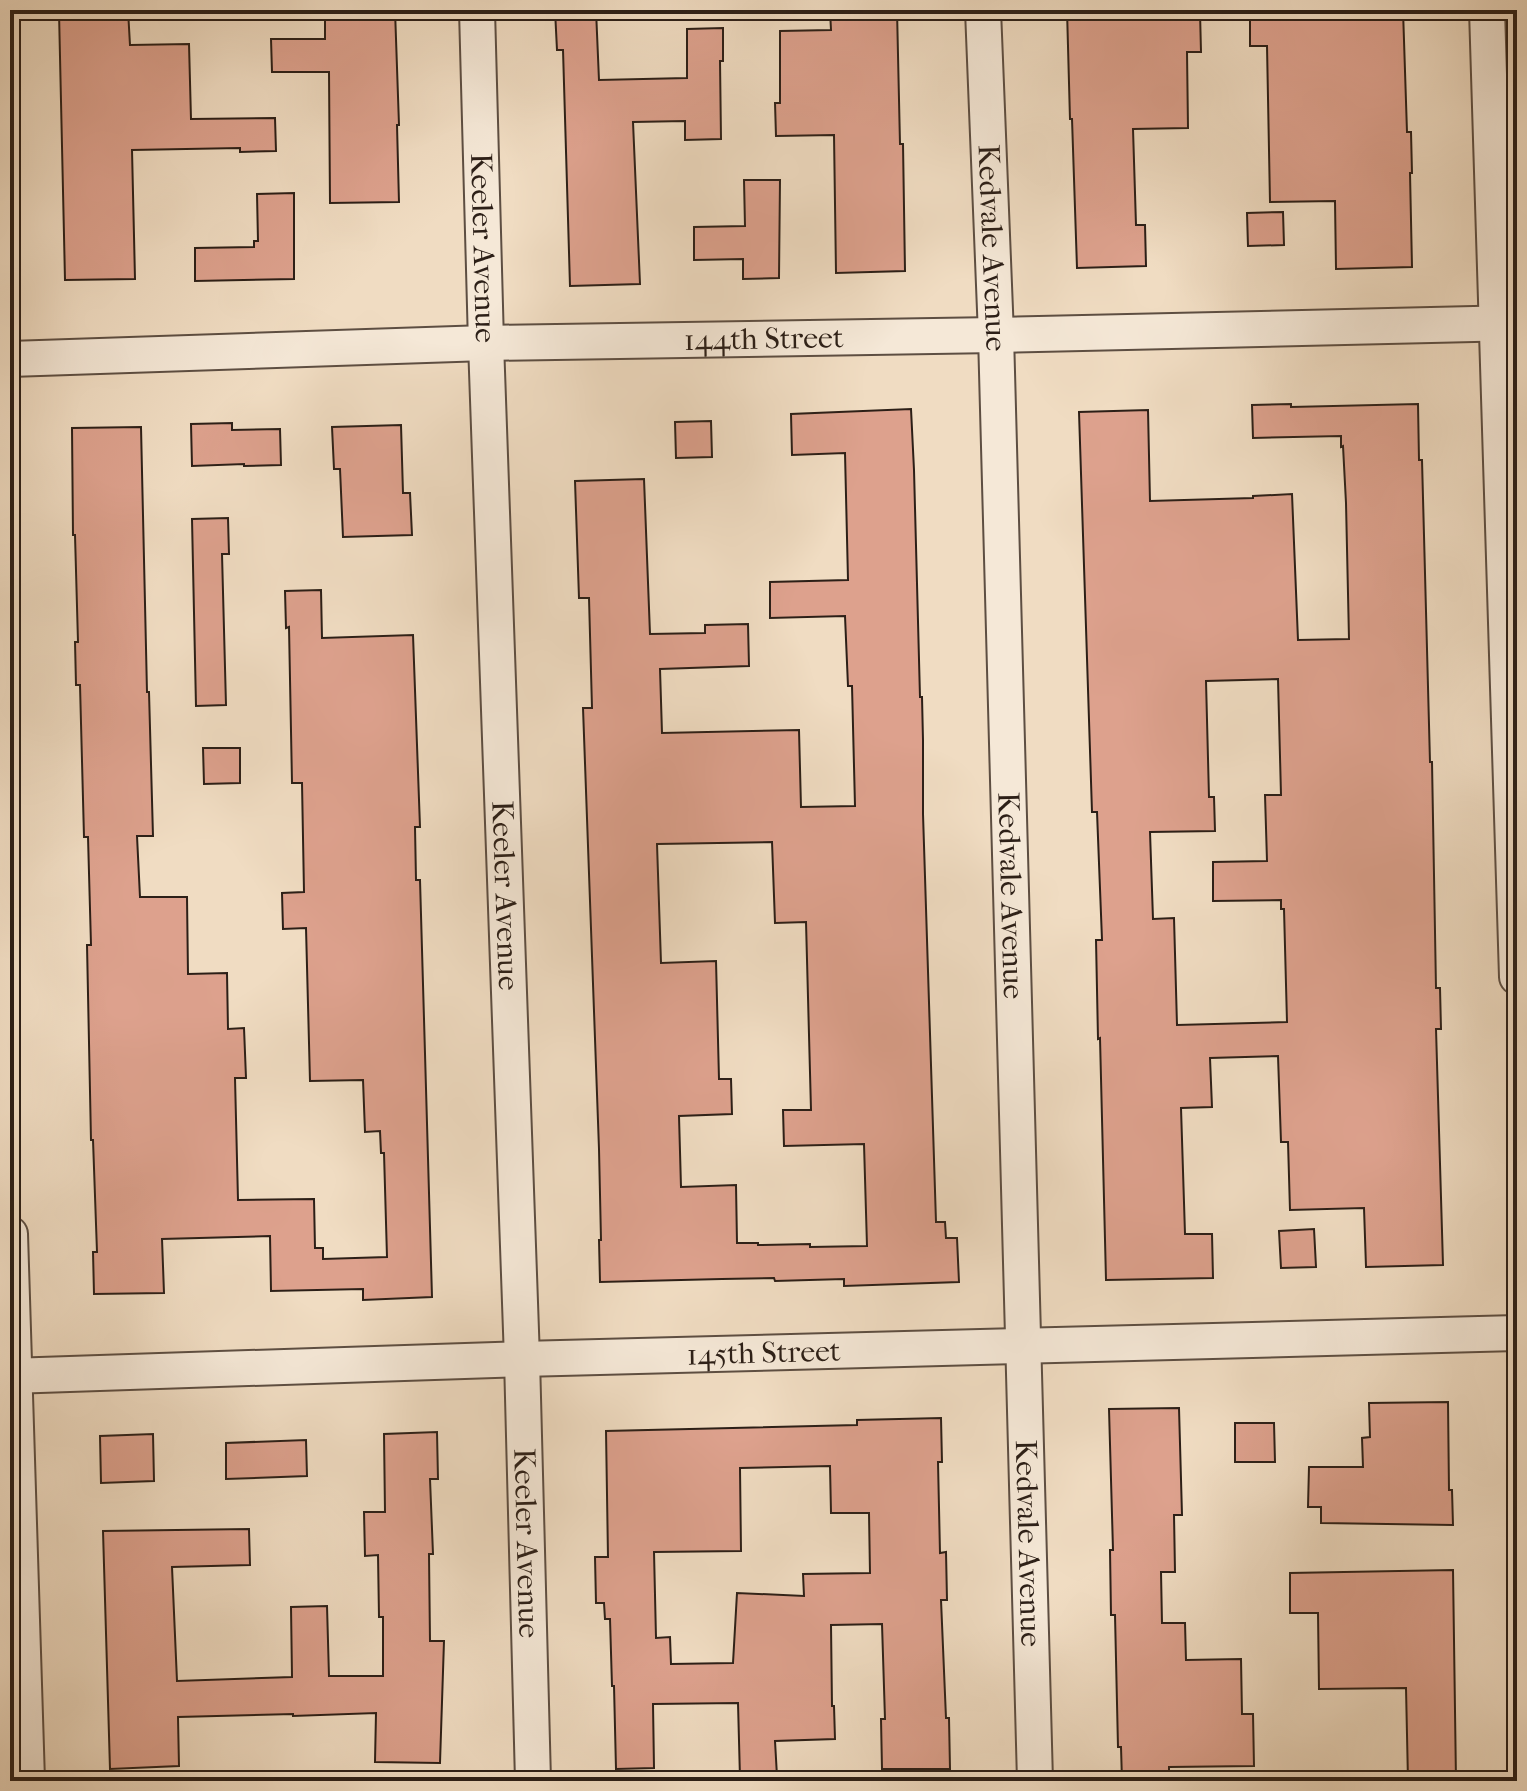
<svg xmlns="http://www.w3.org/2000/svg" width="1527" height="1791" viewBox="0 0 1527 1791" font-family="'IM FELL French Canon',serif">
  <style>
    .building { fill: #dda18d; stroke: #2c1f17; stroke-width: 2; fill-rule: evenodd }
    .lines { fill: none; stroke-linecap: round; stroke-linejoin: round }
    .minor-casing { stroke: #5d4e42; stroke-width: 38 }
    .minor { stroke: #f5e8d7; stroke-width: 34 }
    .labels { text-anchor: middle; stroke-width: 6; stroke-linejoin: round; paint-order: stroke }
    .street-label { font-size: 30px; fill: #2c1f17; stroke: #f5e8d7 }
  </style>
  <rect width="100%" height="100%" fill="#f0dcc2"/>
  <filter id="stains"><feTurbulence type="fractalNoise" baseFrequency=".0025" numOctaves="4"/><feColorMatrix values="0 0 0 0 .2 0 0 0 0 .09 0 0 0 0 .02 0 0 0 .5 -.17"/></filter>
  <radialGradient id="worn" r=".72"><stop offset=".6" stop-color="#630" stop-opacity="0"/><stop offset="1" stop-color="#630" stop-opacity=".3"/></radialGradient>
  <path class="building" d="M128,10L130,45L189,44L191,119L275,118L276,151L240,152V148L132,150L135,279L65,280L59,12Z
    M325,10H395L399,125H397L399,202L330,203L329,72H272L271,39H325Z
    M555,10H596L599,80L687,78V29L723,28V61H720L721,139L685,140V121L633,122L640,284L570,286L563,50H557Z
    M830,10H897L900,144H903L905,271L836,273L834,135L776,136L775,103H780V31L831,30Z
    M1067,10H1127L1128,14L1200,12L1201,52H1187L1188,128L1133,129L1136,225H1145L1146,266L1077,268L1072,119H1070Z
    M1334,10H1403L1407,132H1411L1412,173H1410L1412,267L1336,269L1335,201L1270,202L1267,46H1250V12Z
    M744,180H780L779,278L743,279V259L694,260V227L745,226Z
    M294,193V279L195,281V248L254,247V241H258L257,194Z
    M1283,212L1284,245L1248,246L1247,213Z
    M1291,404V407L1418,404L1419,460H1422L1430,762H1432L1436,988H1440L1441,1029H1436L1443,1265L1366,1267L1364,1208L1290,1210L1288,1142H1281L1278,1056L1210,1058L1212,1107L1181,1108L1185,1234H1212L1213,1278L1106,1280L1100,1038L1098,1039L1096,940H1102L1097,812H1092L1079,412L1148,410L1150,501L1253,498V496L1292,494L1298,640L1349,639L1346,503L1343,446L1341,447V436L1253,438L1252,405ZM1278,679L1281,795H1265L1267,861L1213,862V901L1281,900V909H1284L1287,1022L1177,1025L1174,918L1153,919L1150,832L1215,831L1214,797H1209L1206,681Z
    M911,409L914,470L920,697H922L923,740V814L936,1222H945L946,1238H957L959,1282L844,1286V1279L775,1281L774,1278L722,1279L600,1282L599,1240H601L599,1149L583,708H592L589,598H579L575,481L644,479L650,634L705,633V625L748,624L749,666L660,669L662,733L799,730L801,807L855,806L852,686H848L845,616L770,618V582L848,580L845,453L792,455L791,414ZM772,842L775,923L806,922L811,1110H783L784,1146L864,1144L867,1246L810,1247V1244L758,1245V1243H737L736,1185L681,1187L679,1116L732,1114L731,1079H719L716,961L661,963L657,844Z
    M711,421L712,457L676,458L675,422Z
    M232,423V430L280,429L281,465L244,466V464L192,466L191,424Z
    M401,425L403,493H410L412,535L343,537L340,469H334L332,427Z
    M141,427L147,692H149L153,836H137L140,897H187L188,974L227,973L228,1029L244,1028L246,1078H235L238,1200L314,1199L315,1248H323V1259L387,1257L384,1153H381L380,1131L365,1132L363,1080L310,1081L306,928L283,929L282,893L304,892L302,783H292L289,627L286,628L285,591L321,590L322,638L413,635L420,827H415L416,880H420L432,1297L363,1300V1289L271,1291L270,1236L162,1239L164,1293L94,1294L93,1252H97L93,1140H91L87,945H91L88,837H84L80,685H76L75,642H78L75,535H73L72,428Z
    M228,518L229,554H222L226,705L196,706L192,519Z
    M203,748H240V783L204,784Z
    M1314,1229L1316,1267L1281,1268L1279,1231Z
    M1448,1402L1449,1490H1452L1453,1525L1321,1523V1507H1308L1309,1467H1363L1362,1438L1370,1437L1369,1403Z
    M1179,1408L1182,1515H1174L1175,1572H1161L1162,1623H1185L1186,1660L1241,1659L1242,1714H1253L1254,1766L1169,1767V1781H1122L1121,1747H1118L1115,1615H1111L1110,1550H1113L1109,1409Z
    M941,1418L942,1462H938L940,1553L946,1552L947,1600H941L946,1718H949L950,1769H882L881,1719H885L882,1624L831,1625L832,1706H834L835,1739L775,1741L777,1776L740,1778L738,1703L653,1704L654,1768L616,1769L614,1686H612L610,1619H605L604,1603H596L595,1557H608L606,1431L857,1425V1420ZM830,1466L831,1513H869L870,1573L803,1574L804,1596L737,1593L733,1663L671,1664L670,1637L656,1638L654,1552L741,1551L740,1468Z
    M1235,1423H1274L1275,1462H1235Z
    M437,1432L438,1479H430L433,1554H429L430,1641H444L440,1763L375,1762L376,1713L293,1716V1714L178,1717L179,1766L110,1769L103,1531L249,1529L250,1565L172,1567L177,1681L292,1677L291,1607L327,1606L329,1676H383V1617H379L378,1555L365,1556L364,1512H385L384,1434Z
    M153,1434L154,1481L101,1483L100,1436Z
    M306,1440L307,1476L226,1479V1443Z
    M1453,1570L1456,1781H1408L1406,1688L1319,1689L1318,1613H1290V1573Z"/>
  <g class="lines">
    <defs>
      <g id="minor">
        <path id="s1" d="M477,10L486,343L522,1359L533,1781"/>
        <path id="s2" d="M983,10L996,335L1035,1781"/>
        <path d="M1487,10L1517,977"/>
        <path id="s3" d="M10,359L486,343L996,335L1517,323"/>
        <path d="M10,1234L27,1781"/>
        <path id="s4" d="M10,1376L522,1359L1517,1333"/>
      </g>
    </defs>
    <use href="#minor" class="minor-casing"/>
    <use href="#minor" class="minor"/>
  </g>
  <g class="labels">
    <g class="street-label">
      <text dy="10" stroke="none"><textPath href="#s1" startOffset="238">Keeler Avenue</textPath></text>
      <text dy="10" stroke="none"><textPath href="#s2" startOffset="238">Kedvale Avenue</textPath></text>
      <text dy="10" stroke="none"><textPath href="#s3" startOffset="754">144th Street</textPath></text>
      <text dy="10" stroke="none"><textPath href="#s1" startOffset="886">Keeler Avenue</textPath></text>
      <text dy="10" stroke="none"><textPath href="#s2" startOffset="886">Kedvale Avenue</textPath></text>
      <text dy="10" stroke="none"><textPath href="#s4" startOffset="754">145th Street</textPath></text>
      <text dy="10" stroke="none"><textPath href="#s1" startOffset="1534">Keeler Avenue</textPath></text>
      <text dy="10" stroke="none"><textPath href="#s2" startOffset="1534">Kedvale Avenue</textPath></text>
    </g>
  </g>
  <rect width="1527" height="1791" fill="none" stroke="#f0dcc2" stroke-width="40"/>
  <rect x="12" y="12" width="1503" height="1767" fill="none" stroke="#2c1f17" stroke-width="4"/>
  <rect x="20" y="20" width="1487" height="1751" fill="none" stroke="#2c1f17" stroke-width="2"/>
  <rect width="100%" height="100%" filter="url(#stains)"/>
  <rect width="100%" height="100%" fill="url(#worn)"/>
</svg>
